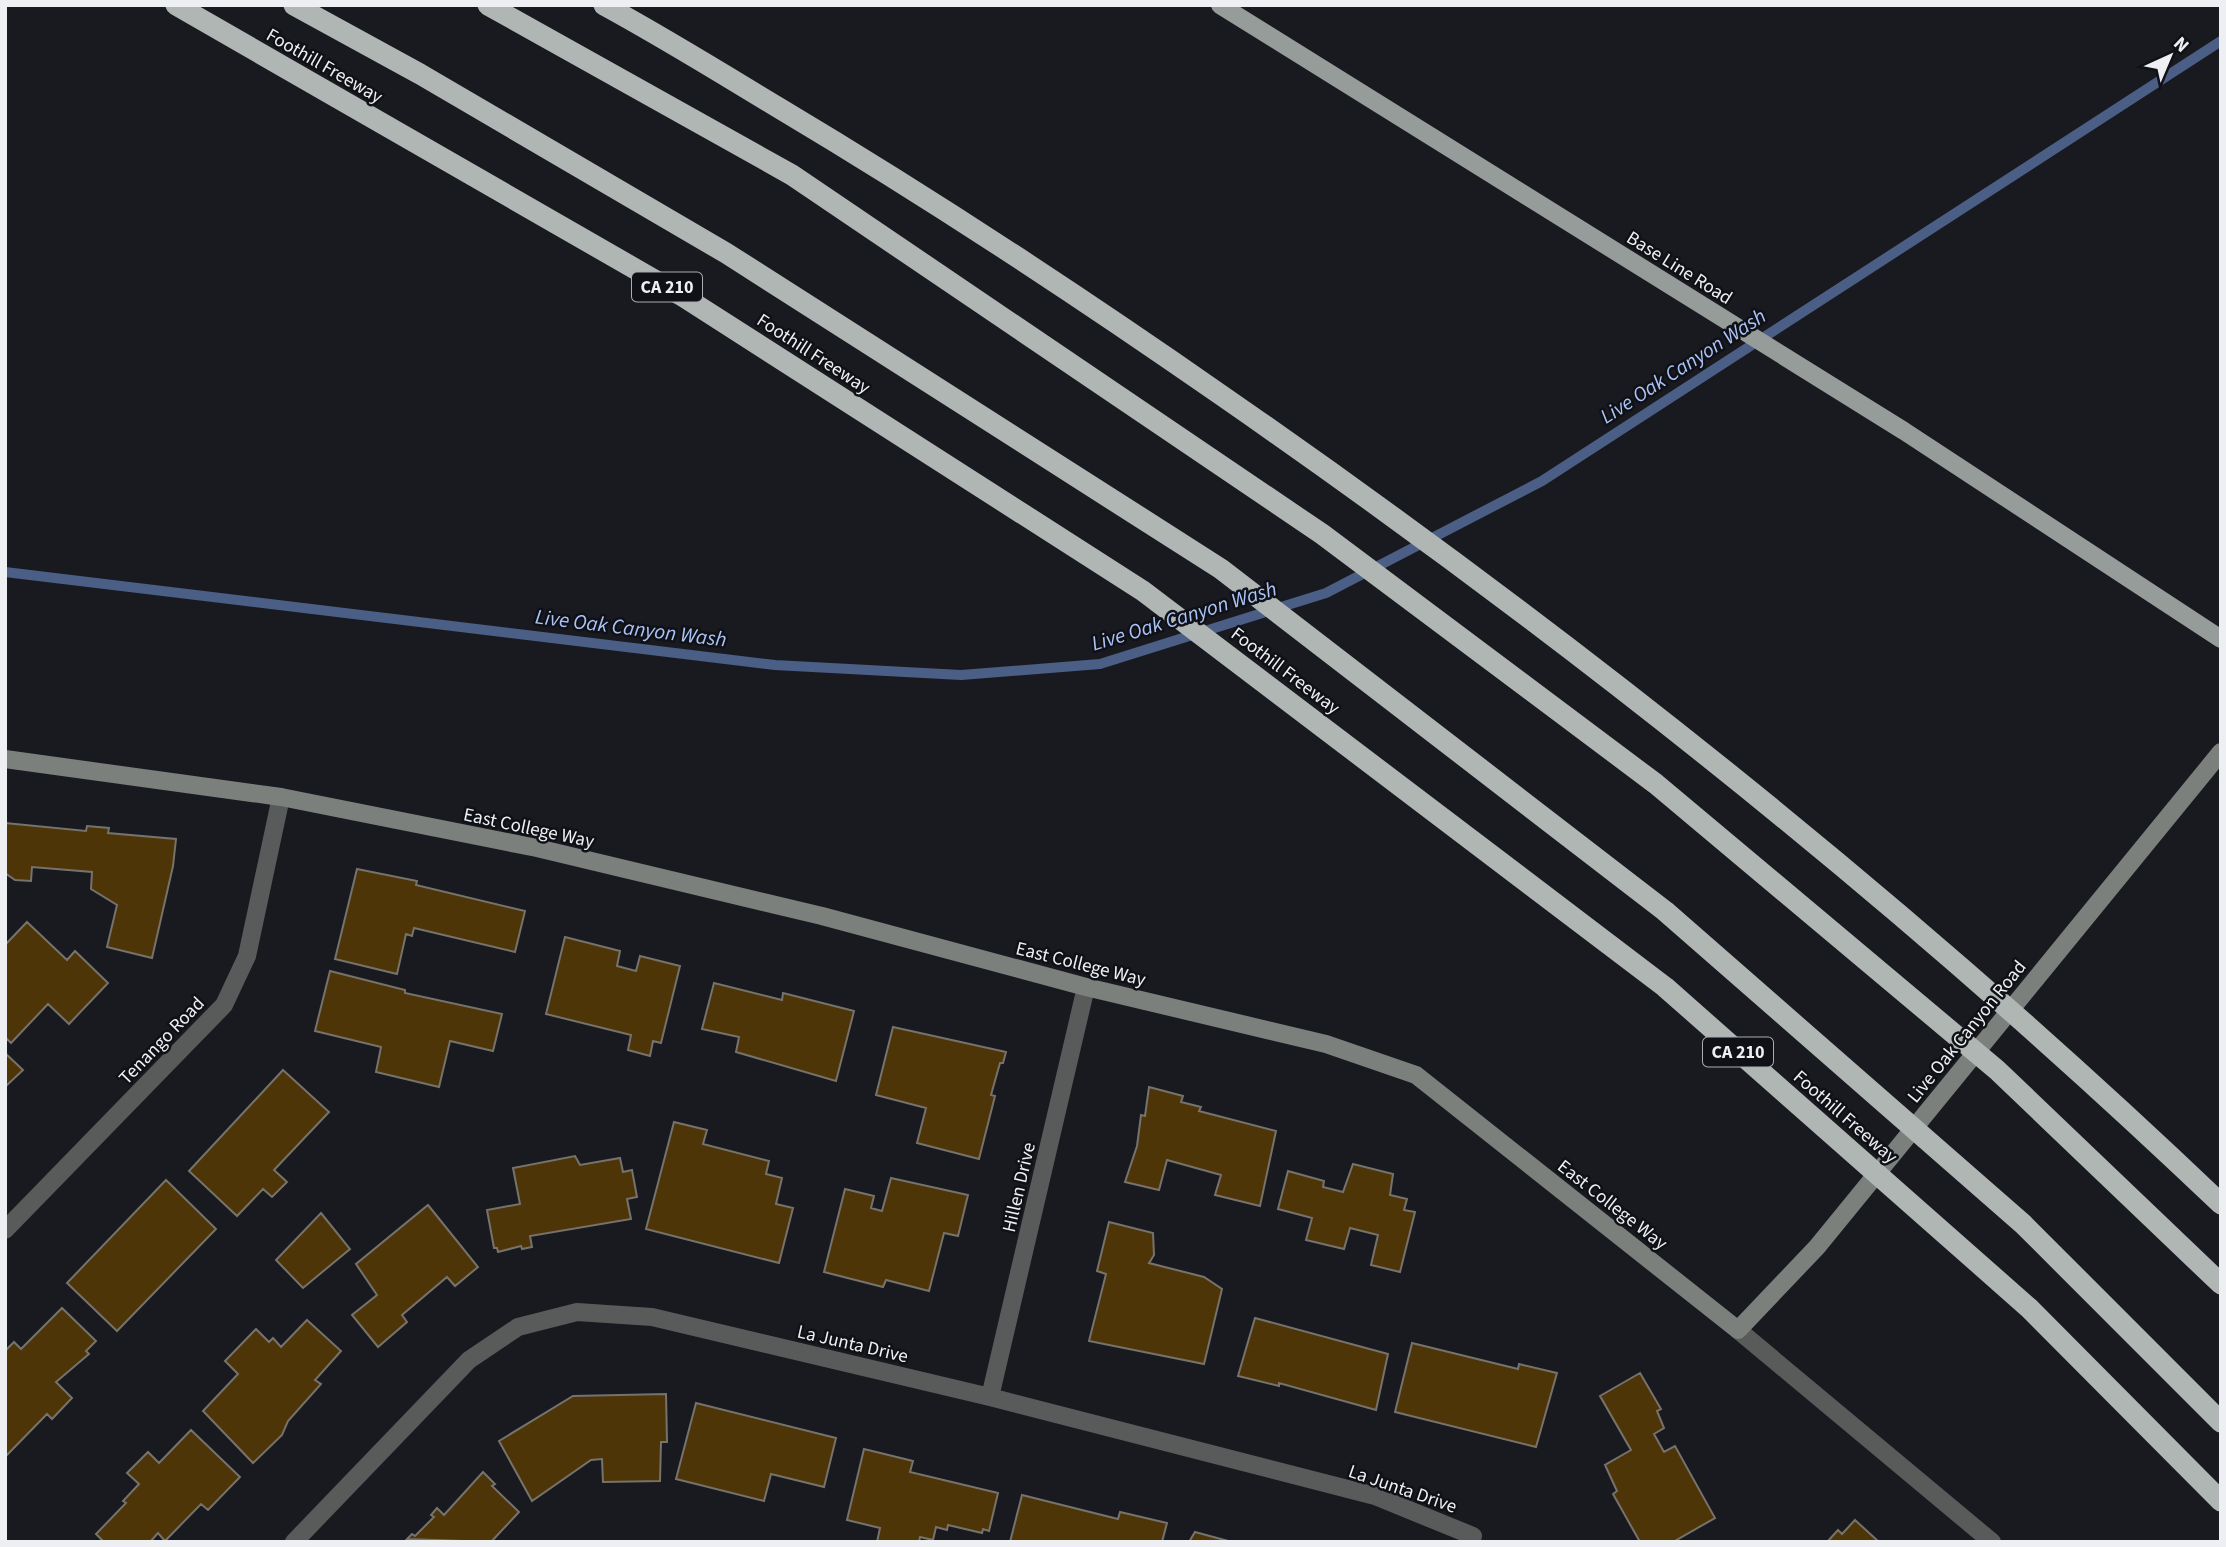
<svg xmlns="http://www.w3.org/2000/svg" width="2226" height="1547" viewBox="0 0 2226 1547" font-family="'Source Sans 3',sans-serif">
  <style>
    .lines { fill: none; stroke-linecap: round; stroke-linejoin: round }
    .stream { stroke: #4b5e85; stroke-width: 10 }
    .building { fill: #4e3508; stroke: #76726c; stroke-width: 2 }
    .street { stroke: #585b5a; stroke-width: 18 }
    .secondary { stroke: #7b807d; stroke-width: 18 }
    .primary { stroke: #969c99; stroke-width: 18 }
    .highway { stroke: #afb6b3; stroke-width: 21 }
    .labels { text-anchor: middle; stroke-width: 5; stroke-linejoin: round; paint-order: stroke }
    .shield { fill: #101116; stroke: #abacb0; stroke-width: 2 }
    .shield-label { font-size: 18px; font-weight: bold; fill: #edeff2 }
    .street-label { font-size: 19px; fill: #edeff2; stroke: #101116 }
    .water-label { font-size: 21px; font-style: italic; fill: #abc4f8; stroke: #101116 }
  </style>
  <rect width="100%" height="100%" fill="#191a1f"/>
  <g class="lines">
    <path class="stream" d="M5,572L775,665L961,675L1100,664L1326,593L1542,481L2221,41"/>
  </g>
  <path class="building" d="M5,823L86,831L87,826L109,828L108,833L176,839L173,866L152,958L107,947L117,905L91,889L92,872L32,867L31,881L15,880L5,873Z
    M357,869L417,881L416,885L525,911L515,952L414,928L412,936L406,934L397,974L335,959Z
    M27,922L67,960L75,951L108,983L69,1024L48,1004L11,1043L5,1037V945Z
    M565,937L620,951L617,966L636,971L640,956L680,966L661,1043L653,1041L650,1056L628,1050L631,1035L546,1014Z
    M330,971L405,990V993L502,1014L493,1051L450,1041L439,1087L376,1072L381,1047L315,1031Z
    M714,983L782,1000L783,993L854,1011L836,1081L736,1052L739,1037L702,1029Z
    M893,1027L1006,1052L1003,1063H1000L991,1095L995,1096L979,1159L917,1143L926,1108L876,1095Z
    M5,1053L23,1070L5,1087Z
    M283,1070L329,1112L274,1170L287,1182L272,1197L263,1189L237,1216L189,1171Z
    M1149,1087L1183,1096L1181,1102L1201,1107L1199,1111L1276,1131L1260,1206L1215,1195L1221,1175L1167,1160L1159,1190L1125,1182L1137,1146L1141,1115L1145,1116Z
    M674,1122L707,1130L703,1144L769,1161L766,1174L782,1178L776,1204L793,1208L779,1263L646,1229Z
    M575,1156L580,1165L620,1158L623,1172L632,1170L637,1197L627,1199L631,1219L530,1236L532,1247L522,1249L521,1246L498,1252L497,1248H494L487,1210L520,1204L513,1168Z
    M1353,1164L1393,1174L1390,1195L1407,1199L1404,1210L1415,1212L1400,1272L1371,1265L1378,1235L1350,1228L1344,1249L1306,1240L1312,1218L1278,1209L1288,1171L1324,1181L1323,1187L1343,1192Z
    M891,1178L968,1195L958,1236L944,1233L929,1291L886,1280L883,1287L824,1272L845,1189L874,1196L871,1208L882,1211Z
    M166,1180L216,1229L117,1331L67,1283Z
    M428,1205L478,1267L455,1286L447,1277L402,1315L407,1322L378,1347L352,1315L377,1295L356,1264Z
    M321,1213L350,1249L303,1288L276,1260Z
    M1109,1222L1153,1233L1154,1255L1149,1263L1204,1277L1222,1289L1204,1364L1089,1341L1106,1274L1097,1271Z
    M62,1308L96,1341L86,1351L89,1354L56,1382L72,1398L52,1419L47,1414L5,1457V1351L14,1342L21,1349Z
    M1255,1318L1388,1354L1376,1410L1279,1383V1386L1238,1376Z
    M307,1320L341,1351L315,1380L321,1384L288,1421L282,1435L253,1463L203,1411L238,1374L225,1361L256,1329L269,1342L273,1338L281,1347Z
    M1412,1343L1518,1369L1519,1364L1557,1373L1536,1447L1395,1412Z
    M1640,1373L1661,1409L1657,1411L1664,1428L1654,1434L1664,1452L1675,1446L1715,1518L1673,1542H1640L1613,1494L1617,1491L1605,1465L1631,1450L1600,1396Z
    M666,1394L667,1442H661L660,1481L603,1482L602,1459L591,1460L532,1501L499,1441L573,1396Z
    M696,1403L836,1438L824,1487L771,1474L764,1501L676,1479Z
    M191,1430L240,1477L208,1510L201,1504L165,1541L158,1533L150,1542H104L96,1534L126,1503L123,1501L139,1484L127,1473L148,1452L159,1463Z
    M864,1449L913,1461L910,1472L998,1493L989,1531L983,1529L982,1533L948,1525L947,1530L936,1527L933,1540L920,1537L919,1542H877L880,1528L847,1520Z
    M483,1472L495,1484L492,1486L519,1512L491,1542L407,1539L412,1534L415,1536L434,1517L431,1515L437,1508L444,1515Z
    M1022,1495L1118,1519L1120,1512L1167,1523L1162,1542H1010Z
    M1855,1520L1879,1542H1827L1838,1530L1842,1534Z
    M1195,1532L1232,1542H1189Z"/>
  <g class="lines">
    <path class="street" d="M5,1230L224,1005L247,956L281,797
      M1738,1330L1992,1542
      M990,1397L1086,987
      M294,1542L469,1360L518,1327L577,1312L652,1317L990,1397L1375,1496L1473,1536"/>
    <path class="secondary" d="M5,759L281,797L537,848L822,916L1086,987L1326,1044L1416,1075L1738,1330L1817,1247L2221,752"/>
    <path class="primary" d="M1220,5L1904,431L2221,639"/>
    <path class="highway" d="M176,5L684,297L1143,591L1665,987L2029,1308L2221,1501
      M294,5L420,74L726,253L1221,569L1665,911L2023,1224L2221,1422
      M488,5L792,175L1322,534L1656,784L1997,1070L2221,1284
      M604,5C663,37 721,73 779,108C930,198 1076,294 1221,395C1573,639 1911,908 2221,1204"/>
  </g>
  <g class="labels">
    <g class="shield">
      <rect x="632" y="272.5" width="70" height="29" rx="5"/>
      <rect x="1703" y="1037.5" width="70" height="29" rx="5"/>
    </g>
    <g class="shield-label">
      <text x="667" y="293">CA 210</text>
      <text x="1738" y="1058">CA 210</text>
    </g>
    <g class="street-label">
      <text transform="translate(325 65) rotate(30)" y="7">Foothill Freeway</text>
      <text transform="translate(1680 267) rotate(32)" y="7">Base Line Road</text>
      <text transform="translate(814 353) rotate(33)" y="7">Foothill Freeway</text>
      <text transform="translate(1286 670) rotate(37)" y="7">Foothill Freeway</text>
      <text transform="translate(529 827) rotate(12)" y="7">East College Way</text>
      <text transform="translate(1081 963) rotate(14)" y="7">East College Way</text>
      <text transform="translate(1966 1031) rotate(-51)" y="7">Live Oak Canyon Road</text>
      <text transform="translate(161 1040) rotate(-46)" y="7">Tenango Road</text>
      <text transform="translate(1846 1116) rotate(41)" y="7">Foothill Freeway</text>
      <text transform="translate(1018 1187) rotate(-77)" y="7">Hillen Drive</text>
      <text transform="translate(1613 1204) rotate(38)" y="7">East College Way</text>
      <text transform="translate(853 1343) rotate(13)" y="7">La Junta Drive</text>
      <text transform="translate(1403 1488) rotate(19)" y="7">La Junta Drive</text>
    </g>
    <g class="water-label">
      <text transform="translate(1683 366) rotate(-33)" y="7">Live Oak Canyon Wash</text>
      <text transform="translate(1184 616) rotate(-17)" y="7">Live Oak Canyon Wash</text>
      <text transform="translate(631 628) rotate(7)" y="7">Live Oak Canyon Wash</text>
    </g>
  </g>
  <rect width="2226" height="1547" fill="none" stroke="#edeff2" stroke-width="14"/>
  <g transform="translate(2170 56) rotate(44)" stroke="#101116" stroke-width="5" paint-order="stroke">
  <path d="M0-5L12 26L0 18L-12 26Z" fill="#edeff2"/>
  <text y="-10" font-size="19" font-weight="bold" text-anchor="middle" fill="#edeff2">N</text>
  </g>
</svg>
